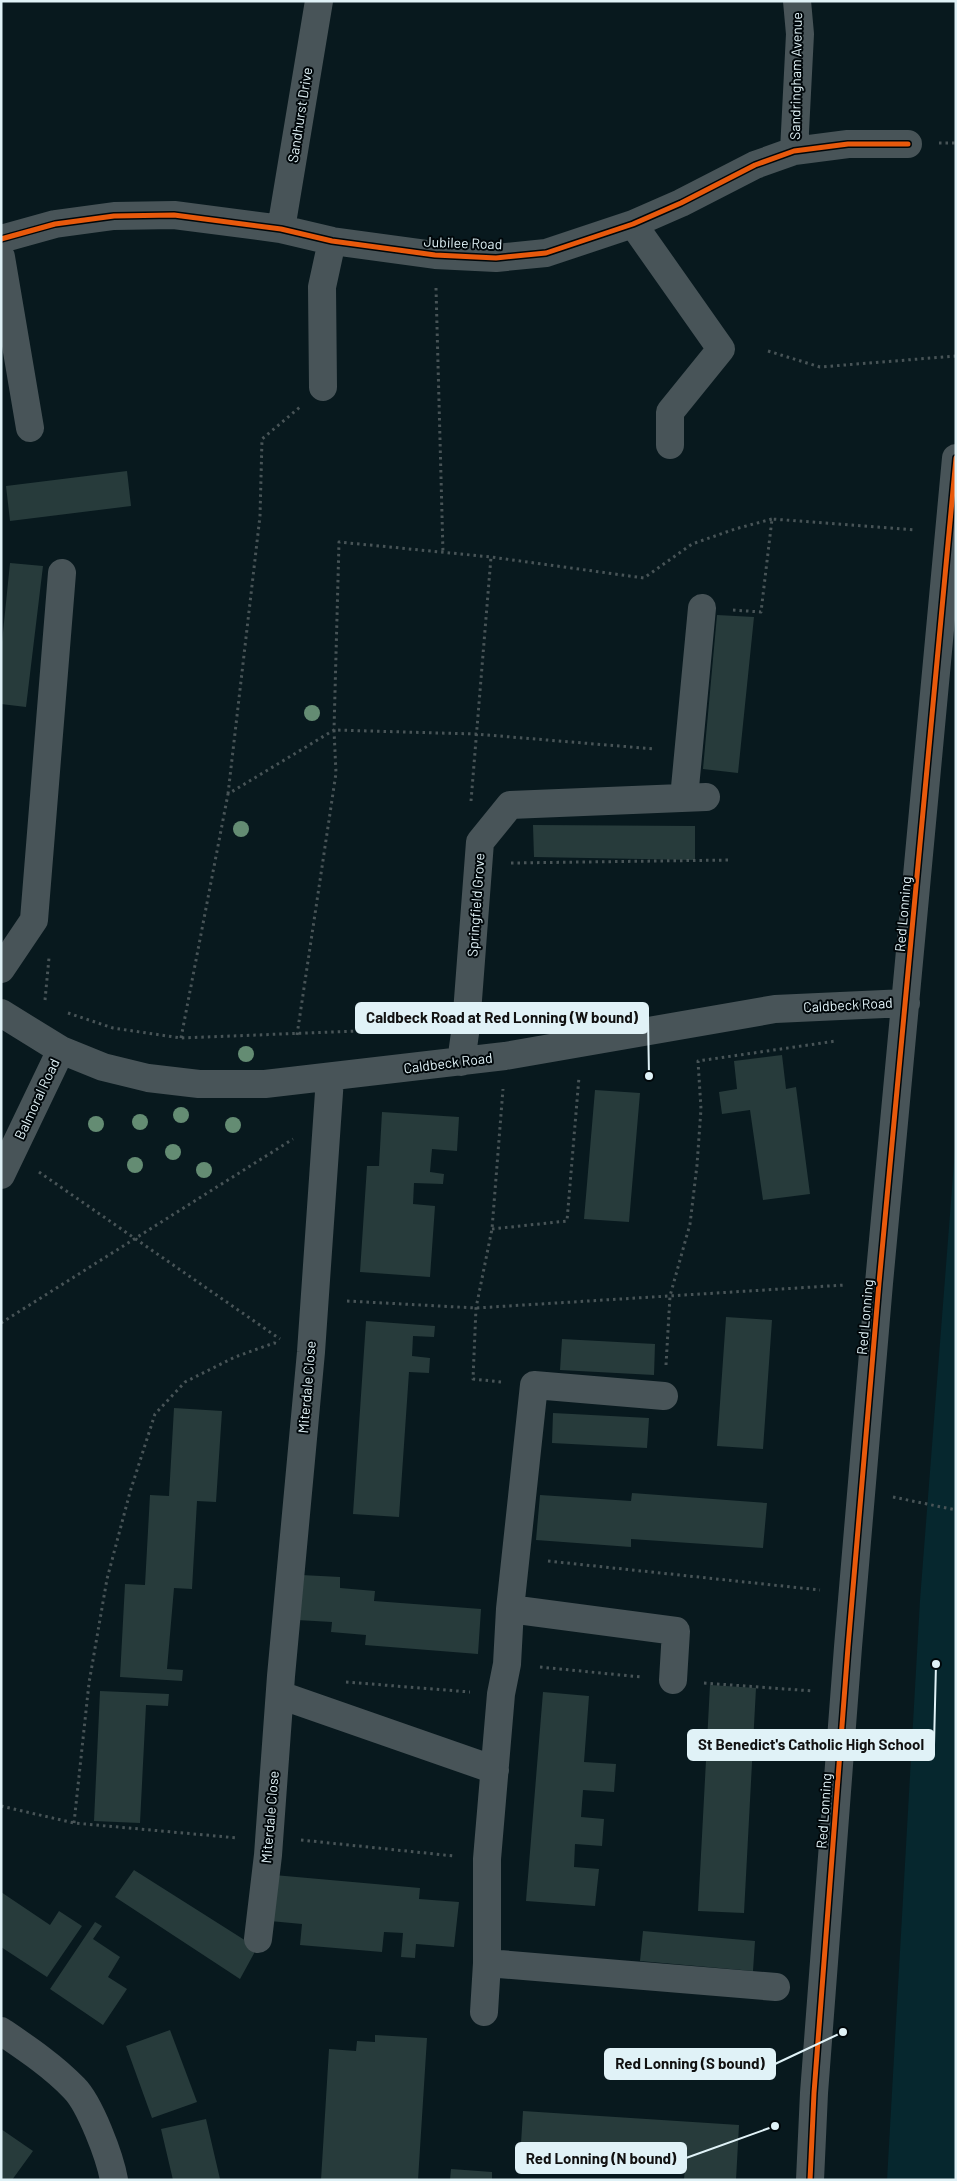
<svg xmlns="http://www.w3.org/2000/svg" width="957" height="2181" viewBox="0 0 957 2181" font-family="Barlow,sans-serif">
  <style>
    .built { fill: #06272e }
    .building { fill: #273b3b }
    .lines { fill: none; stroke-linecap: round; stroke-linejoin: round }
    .path { stroke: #485457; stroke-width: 3; stroke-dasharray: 2.5 4; stroke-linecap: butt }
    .minor { stroke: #485458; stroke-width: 28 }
    .cycleway-casing { stroke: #00070a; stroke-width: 8 }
    .cycleway { stroke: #e8590c; stroke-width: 5 }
    .tree { fill: #648c73 }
    .labels { text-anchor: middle; stroke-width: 4; stroke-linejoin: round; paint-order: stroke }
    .street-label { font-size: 14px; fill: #e0f2f7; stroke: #00070a }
    .leader { fill: none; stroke: #e0f2f7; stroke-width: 2 }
    .callout-dot { fill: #e0f2f7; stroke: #00070a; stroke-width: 2 }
    .callout { fill: #e0f2f7; stroke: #e0f2f7; stroke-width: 2 }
    .callout-label { font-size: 15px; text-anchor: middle; font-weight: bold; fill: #111 }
  </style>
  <rect width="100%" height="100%" fill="#08191e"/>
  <path class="built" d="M956,1137V2180H887L920,1600Z"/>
  <path class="building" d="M127,471L131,506L10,521L6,486Z
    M10,563L43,566L26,707L1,704V652Z
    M717,615L754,617L738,773L703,769Z
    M533,825L695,826V860L534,857Z
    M782,1055L786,1089L796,1087L810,1194L763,1200L750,1110L722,1114L719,1092L737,1089L734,1061Z
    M595,1090L640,1093L629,1222L584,1219Z
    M382,1112L459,1117L457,1151L432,1149L430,1172L444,1174L443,1184L414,1183L413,1204L435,1206L430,1277L360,1272L367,1166H379Z
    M726,1317L772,1320L763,1449L717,1446Z
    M366,1321L435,1326L434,1337L413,1336L412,1356L430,1358L429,1373L409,1372L399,1517L353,1514Z
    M562,1339L655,1344L654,1375L560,1370Z
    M174,1408L222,1411L216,1502L197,1501L192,1589L174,1588L167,1669L183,1670L182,1681L120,1677L125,1584L145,1585L150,1495L169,1496Z
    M553,1413L649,1418L647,1448L552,1443Z
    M632,1493L767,1503L763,1548L631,1539V1547L536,1540L540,1495L631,1501Z
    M301,1575L340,1577V1588L375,1591L374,1601L481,1609L478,1654L365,1645L366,1635L331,1632L332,1622L297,1620Z
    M710,1685L756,1688L744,1913L698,1911Z
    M100,1691L169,1694L168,1706L146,1705L140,1823L94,1821Z
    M543,1692L589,1696L584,1762L616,1764L614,1792L583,1790L581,1817L604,1819L602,1846L575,1844L574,1867L599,1869L595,1906L526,1901Z
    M134,1870L257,1948L240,1979L115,1897Z
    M274,1875L420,1888L419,1899L459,1902L454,1947L416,1944L415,1958L401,1957L403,1933L384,1932L382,1952L300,1945L302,1924L270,1921Z
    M1,1892L50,1925L59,1911L82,1926L47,1977L1,1947Z
    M95,1922L102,1926L93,1939L120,1957L108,1977L127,1989L103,2025L50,1989Z
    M643,1931L755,1941L753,1971L640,1961Z
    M170,2030L197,2102L152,2118L126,2046Z
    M375,2035L427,2038L418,2180H321L329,2049L356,2051L357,2041L375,2042Z
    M523,2111L739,2125L736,2180H684L686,2151H678L677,2171L520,2160Z
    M206,2119L220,2179L173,2180L161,2129Z
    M1,2129L33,2151L12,2180H1Z
    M451,2169L492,2172V2180H450Z"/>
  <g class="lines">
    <path class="path" d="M939,143H956
      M436,288L443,553
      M768,351L820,367L956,356
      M733,610L761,612L772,519L916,530
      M228,794L260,516L262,439L300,407
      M471,801L491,557
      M511,863L731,860
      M45,1000L49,958
      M68,1013L113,1028L181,1038L434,1028
      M297,1035L336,773L334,730L475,734L655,749
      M181,1038L228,794L334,730L339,542L491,557L644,578L692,544L735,529L772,519
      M39,1172L280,1339
      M492,1229L567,1221L579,1077
      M347,1301L476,1308L845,1285
      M1,1323L293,1139
      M666,1365L670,1296L690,1224L697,1165L701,1109L698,1061L836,1041
      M501,1382L473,1379L476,1308L492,1229L503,1089
      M893,1497L956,1510
      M548,1561L820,1590
      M540,1667L641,1677
      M346,1682L470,1692
      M704,1683L813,1691
      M1,1806L74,1823L238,1838
      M74,1823L89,1683L107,1579L130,1492L155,1414L185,1382L235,1357L274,1343L279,1344
      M301,1840L454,1856"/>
    <path class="minor" d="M794,151L800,34L797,1
      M633,224L721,349L670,412V445
      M281,229L319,1
      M1,239L55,224L114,216L174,215L281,229L332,241L435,255L496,258L546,253L633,224L681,203L755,165L794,151L848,144H908
      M1,257L30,428
      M323,387L322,287L332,241
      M684,798L702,608
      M1,969L34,920L62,573
      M1,1013L61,1050L103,1067L148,1078L199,1084H265L505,1056L775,1009L906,1003
      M461,1062L466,1026L480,842L510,805L706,797
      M1,1175L61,1050
      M510,1609L676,1631L673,1680
      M280,1695L495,1770
      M258,1939L268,1855L281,1676L311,1352L330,1078
      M487,1963L776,1987
      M484,2012L487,1963V1859L501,1694L507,1664L510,1609L534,1385L664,1396
      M1,2031C26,2048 53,2066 74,2088C90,2104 110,2157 114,2180
      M810,2180L814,2093L848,1647L879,1283L956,458"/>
    <defs>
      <path id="cycleway" d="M1,239L55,224L114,216L174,215L281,229L332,241L435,255L496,258L546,253L633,224L681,203L755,165L794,151L848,144H908
        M810,2180L814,2093L848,1647L879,1283L956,458"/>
    </defs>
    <use href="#cycleway" class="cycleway-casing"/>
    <use href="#cycleway" class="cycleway"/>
  </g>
  <g class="tree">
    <circle cx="312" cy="713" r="8"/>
    <circle cx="241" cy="829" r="8"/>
    <circle cx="246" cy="1054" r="8"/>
    <circle cx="181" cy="1115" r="8"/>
    <circle cx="140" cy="1122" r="8"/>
    <circle cx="96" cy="1124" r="8"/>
    <circle cx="233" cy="1125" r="8"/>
    <circle cx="173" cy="1152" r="8"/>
    <circle cx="135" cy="1165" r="8"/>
    <circle cx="204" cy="1170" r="8"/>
  </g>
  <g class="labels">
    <g class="street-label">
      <text transform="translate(796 76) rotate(-89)" y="5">Sandringham Avenue</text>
      <text transform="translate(300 115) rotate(-81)" y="5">Sandhurst Drive</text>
      <text transform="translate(463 243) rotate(2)" y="5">Jubilee Road</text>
      <text transform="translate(476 905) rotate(-86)" y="5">Springfield Grove</text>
      <text transform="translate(903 914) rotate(-85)" y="5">Red Lonning</text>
      <text transform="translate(848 1005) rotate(-3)" y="5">Caldbeck Road</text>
      <text transform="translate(448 1063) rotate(-7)" y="5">Caldbeck Road</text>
      <text transform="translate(37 1099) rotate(-65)" y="5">Balmoral Road</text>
      <text transform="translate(865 1317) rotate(-85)" y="5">Red Lonning</text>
      <text transform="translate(307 1387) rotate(-85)" y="5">Miterdale Close</text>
      <text transform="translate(824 1811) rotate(-86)" y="5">Red Lonning</text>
      <text transform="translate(270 1817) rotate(-85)" y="5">Miterdale Close</text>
    </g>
  </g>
  <path class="leader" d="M649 1076L648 1018M936 1664L934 1745M843 2032L775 2064M775 2126L686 2158"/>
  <g class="callout-dot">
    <circle cx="649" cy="1076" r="5"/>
    <circle cx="936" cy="1664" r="5"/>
    <circle cx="843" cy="2032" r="5"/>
    <circle cx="775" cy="2126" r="5"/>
  </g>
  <g class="callout">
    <rect x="356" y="1003" width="292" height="30" rx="5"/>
    <rect x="688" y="1730" width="246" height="30" rx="5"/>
    <rect x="605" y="2049" width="170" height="30" rx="5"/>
    <rect x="516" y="2143" width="170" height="30" rx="5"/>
  </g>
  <g class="callout-label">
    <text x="502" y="1023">Caldbeck Road at Red Lonning (W bound)</text>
    <text x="811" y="1750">St Benedict's Catholic High School</text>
    <text x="690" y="2069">Red Lonning (S bound)</text>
    <text x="601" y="2164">Red Lonning (N bound)</text>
  </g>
  <rect width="957" height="2181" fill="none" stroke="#e0f2f7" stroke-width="5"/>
</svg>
